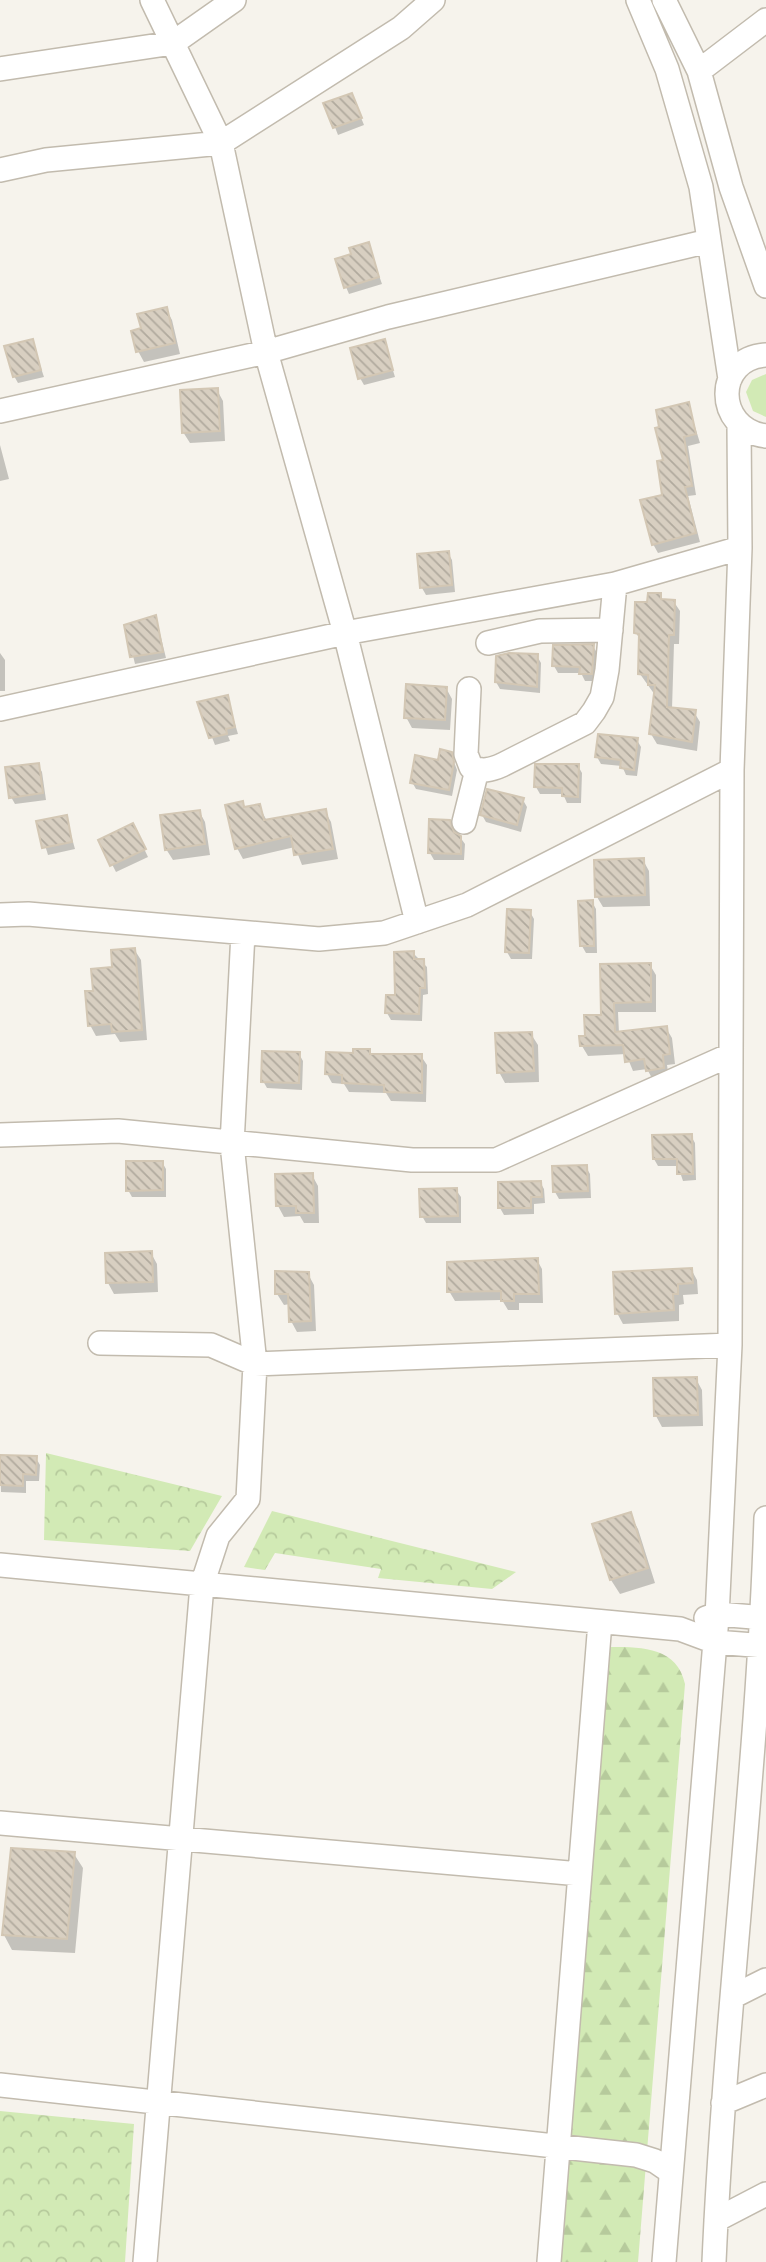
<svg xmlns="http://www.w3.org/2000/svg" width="766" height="2262" viewBox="0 0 766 2262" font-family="'Archivo Narrow',sans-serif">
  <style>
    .grass { fill: #d2eab5 }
    .forest { fill: url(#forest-firs) }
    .park { fill: url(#park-crowns) }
    .shadow { fill: #0003 }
    .building { fill: url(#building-back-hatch); stroke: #d3c7b4; stroke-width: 2 }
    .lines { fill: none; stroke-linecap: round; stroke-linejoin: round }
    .minor-casing { stroke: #c2bbae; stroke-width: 26 }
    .minor { stroke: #fff; stroke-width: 23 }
  </style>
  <defs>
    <pattern id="forest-firs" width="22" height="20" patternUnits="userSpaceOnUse" patternTransform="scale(1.75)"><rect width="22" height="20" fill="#d2eab5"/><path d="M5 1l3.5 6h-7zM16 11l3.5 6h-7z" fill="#b6ca9c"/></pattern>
    <pattern id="park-crowns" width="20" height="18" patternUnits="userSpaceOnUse" patternTransform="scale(1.75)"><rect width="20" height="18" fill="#d2eab5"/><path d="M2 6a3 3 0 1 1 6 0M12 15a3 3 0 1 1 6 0" fill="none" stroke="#b6ca9c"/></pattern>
    <pattern id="building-back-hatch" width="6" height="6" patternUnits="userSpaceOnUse" patternTransform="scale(1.75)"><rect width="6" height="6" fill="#d8cfc1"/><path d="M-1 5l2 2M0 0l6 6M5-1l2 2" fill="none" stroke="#b1aa9e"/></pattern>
  </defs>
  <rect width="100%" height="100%" fill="#f6f3ec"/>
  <path class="grass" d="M766,374V417L753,411L746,392L752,380Z"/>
  <path class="forest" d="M607,1647C640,1647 677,1646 685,1684L638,2262H560Z"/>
  <path class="park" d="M46,1453L222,1496L190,1551L44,1540Z
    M272,1511L516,1572L492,1589L378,1578L381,1569L275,1553L265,1570L244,1567Z
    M0,2111L134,2124L125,2262H0Z"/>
  <path class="shadow" d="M352,95L364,125L338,135L326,104Z
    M368,244L382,284L349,294L346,287Z
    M166,309L172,320L180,354L144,362L138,351L143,330Z
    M32,341L44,377L18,383L14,376Z
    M384,341L395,377L364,385L360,378Z
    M217,390L223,401L225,441L190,443L183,432Z
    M688,404L700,443L688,446L696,495L688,496L700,542L658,553L653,544Z
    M0,445L9,479L0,481Z
    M448,553L452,560L455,592L426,595L422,588Z
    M660,595L664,601L674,602L680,611L679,644H674L672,709L694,712L700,722L697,751L657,744L651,734L655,695L640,674L641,641L636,633L649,604Z
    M156,617L166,658L135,664L126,627Z
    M593,646L597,653L595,681H585L581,673H558L554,666Z
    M0,653L5,660V691H0Z
    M537,656L541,663L540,693L500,689L496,682Z
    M446,688L452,699L450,730L412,728L406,717Z
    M227,697L238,734L228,736L230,741L215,745L199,704Z
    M637,740L641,747L637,776L626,775L622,766L601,764L597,757Z
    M451,754L457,770L452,796L416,789L412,782Z
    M38,765L42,772L46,800L15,804L11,797Z
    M578,766L582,773L581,803H567L563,794H540L536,787Z
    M523,800L527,807L521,832L486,822L482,815Z
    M242,803L245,809L259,806L267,821L325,811L331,822L338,859L302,865L295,847L243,859L237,848Z
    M199,811L205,822L210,855L173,860L166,849Z
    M66,817L75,849L48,855L38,822Z
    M449,822L465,844L464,860H434L430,853Z
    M136,832L148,857L116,872L100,841Z
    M643,860L649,871L650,906L603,907L597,897Z
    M592,902L596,909L597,953H586L582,946Z
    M530,912L534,919L532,959H511L507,952Z
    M134,949L141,960L147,1040L120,1042L115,1034L96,1036L90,1025L95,993Z
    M413,953L427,967L428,994L423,995L422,1021L391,1020L387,1013L397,997Z
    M602,965H650L656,975V1012H618L619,1033L666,1028L672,1038L675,1064L667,1065L669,1078L653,1080L647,1069L633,1071L626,1054L588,1056L582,1046L603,1016Z
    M531,1034L538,1045L539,1082L505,1083L499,1072Z
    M369,1051L372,1055L421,1056L427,1065L426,1102L391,1101L386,1093L349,1092L344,1084L332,1083L327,1074L355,1054Z
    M299,1054L303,1061L302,1090L267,1088L263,1081Z
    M691,1136L695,1143L696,1180L683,1181L678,1166H658L654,1159Z
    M162,1162L166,1169V1197H132L128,1190Z
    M586,1167L590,1174L591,1198L559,1199L555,1192Z
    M312,1175L318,1186L319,1223H304L300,1216L284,1217L278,1206Z
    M540,1182L544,1189L545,1203L534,1204V1214L504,1215L500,1208Z
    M456,1190L461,1197V1223H426L422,1216Z
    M151,1253L157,1264L158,1292L114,1294L108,1283Z
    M537,1260L542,1269L543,1303H519V1310H508L502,1300L455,1301L449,1291Z
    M691,1269L697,1280L698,1294L683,1295L684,1304L679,1305V1321L623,1324L617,1313Z
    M308,1274L314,1285L316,1331L297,1332L291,1321L290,1304L284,1305L277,1294Z
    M696,1379L702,1390L703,1426L662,1427L656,1416Z
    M0,1457L36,1458L40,1465L39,1481H26V1493L1,1492Z
    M630,1515L638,1529L655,1583L620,1594L611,1580L594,1525Z
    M74,1854L83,1868L75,1953L12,1950L4,1935L5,1900Z"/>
  <path class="building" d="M352,93L362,118L333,128L323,103Z
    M369,242L379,277L344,288L335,259L351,254L349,248Z
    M167,307L175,343L136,352L131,331L141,328L137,314Z
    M33,339L41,370L13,377L4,346Z
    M385,339L393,370L358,379L350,348Z
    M218,388L220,431L182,433L180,390Z
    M689,402L696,434L684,437L692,486L685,487L696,533L652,545L640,500L662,495L657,461L663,460L655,428L659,427L656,410Z
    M449,551L452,585L420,588L417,554Z
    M648,593H661V599L675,600L674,635H669L667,707L696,710L692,742L649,734L655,685H648V675L638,674L639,634L634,633L635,602H647Z
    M156,615L163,652L130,657L124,625Z
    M594,644L592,674H579L580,667L552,666L553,645Z
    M509,653L538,654L537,687L495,682L496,656Z
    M406,684L447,687L445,720L404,718Z
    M228,695L235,727L226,729L227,734L209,738L197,702Z
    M598,734L638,738L634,770L620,768L621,760L595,757Z
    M440,749L452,752L454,762L449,790L410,783L415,755L438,760Z
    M39,763L43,793L9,798L5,767Z
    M535,764H579L578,797L562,796V788L534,787Z
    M487,789L524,798L517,825L480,815Z
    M243,801L244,807L260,804L264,820L326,809L333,849L294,855L291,836L235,849L225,805Z
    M200,810L205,844L165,850L160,815Z
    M67,815L72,842L42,848L36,821Z
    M429,819L450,820L454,832L461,836V854L428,853Z
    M133,823L146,849L110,866L98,840Z
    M644,858L645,895L595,897L594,860Z
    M593,900L594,946H580L578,901Z
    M507,909L531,910L529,953L505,952Z
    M135,948L142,1030L112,1032L111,1024L88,1026L85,991H93L91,969L112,967L111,950Z
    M414,951V959H424L425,988H420L419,1014L385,1013L386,995H395L394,952Z
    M651,963V1002L614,1003L615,1032L667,1026L670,1054L663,1055L664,1068L646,1071L644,1059L625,1062L623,1045L580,1046L579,1036H585L584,1015H601L600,964Z
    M532,1032L534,1071L497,1073L495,1033Z
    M353,1049H370V1054H422V1093L384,1092V1085L342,1083V1075L325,1074L326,1052L353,1053Z
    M262,1051L300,1052L299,1083L261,1082Z
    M692,1134L693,1174H677V1159H653L652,1135Z
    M126,1161H163V1190L126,1191Z
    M587,1165L588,1191L553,1192L552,1166Z
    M313,1173L314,1213H296V1206H276L275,1174Z
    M541,1181L542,1197H531V1208H498V1182Z
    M457,1188L458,1216L420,1217L419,1189Z
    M152,1251L153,1282L106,1283L105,1253Z
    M538,1258L539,1294H514V1301H501V1291L447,1292V1262Z
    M692,1268L693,1283L678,1284V1294H673L674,1310L615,1314L613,1272Z
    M275,1271L309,1272L311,1321L289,1322L288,1294H275Z
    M697,1377L698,1415L654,1416L653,1378Z
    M0,1455L37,1456L36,1475L23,1474V1486L0,1485Z
    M631,1512L648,1568L610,1580L592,1524Z
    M11,1848L75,1852L67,1939L2,1935Z"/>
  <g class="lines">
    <defs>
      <path id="minor" d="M152,0L221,143L266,352L345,633L417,922
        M638,0L667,69L701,187L730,379
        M664,0L699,71L731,187L766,286
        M0,69L173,43L234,0
        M699,71L766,20
        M0,170L46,160L221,143L401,28L433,0
        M766,355C714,358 714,429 766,436
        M0,411L266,352L388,317L709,241
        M488,643L540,631L611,630
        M469,689L466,754L471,767C482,772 491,770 502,765L585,723L594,711L602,697L607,670L615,584
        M0,709L345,633L615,584L740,548
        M464,822L477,770
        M0,915L28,914L319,939L384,933L467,905L732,770
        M0,1135L118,1131L412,1160H496L730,1055
        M100,1343L211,1345L255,1364L730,1345
        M0,1565L680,1629L715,1642L766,1646
        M706,1618L717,1614L766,1618
        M0,1823L580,1874
        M734,1996L766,1980
        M0,2085L636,2155L655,2161L671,2172
        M723,2103L766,2085
        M716,2220L766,2194
        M145,2262L202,1585L218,1536L248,1499L255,1364L232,1144L243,933
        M549,2262L600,1622
        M664,2262L717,1617L730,1345L732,770L740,548L739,425
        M714,2262C725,2013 758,1767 766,1518"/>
    </defs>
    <use href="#minor" class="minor-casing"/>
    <use href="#minor" class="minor"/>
  </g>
</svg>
